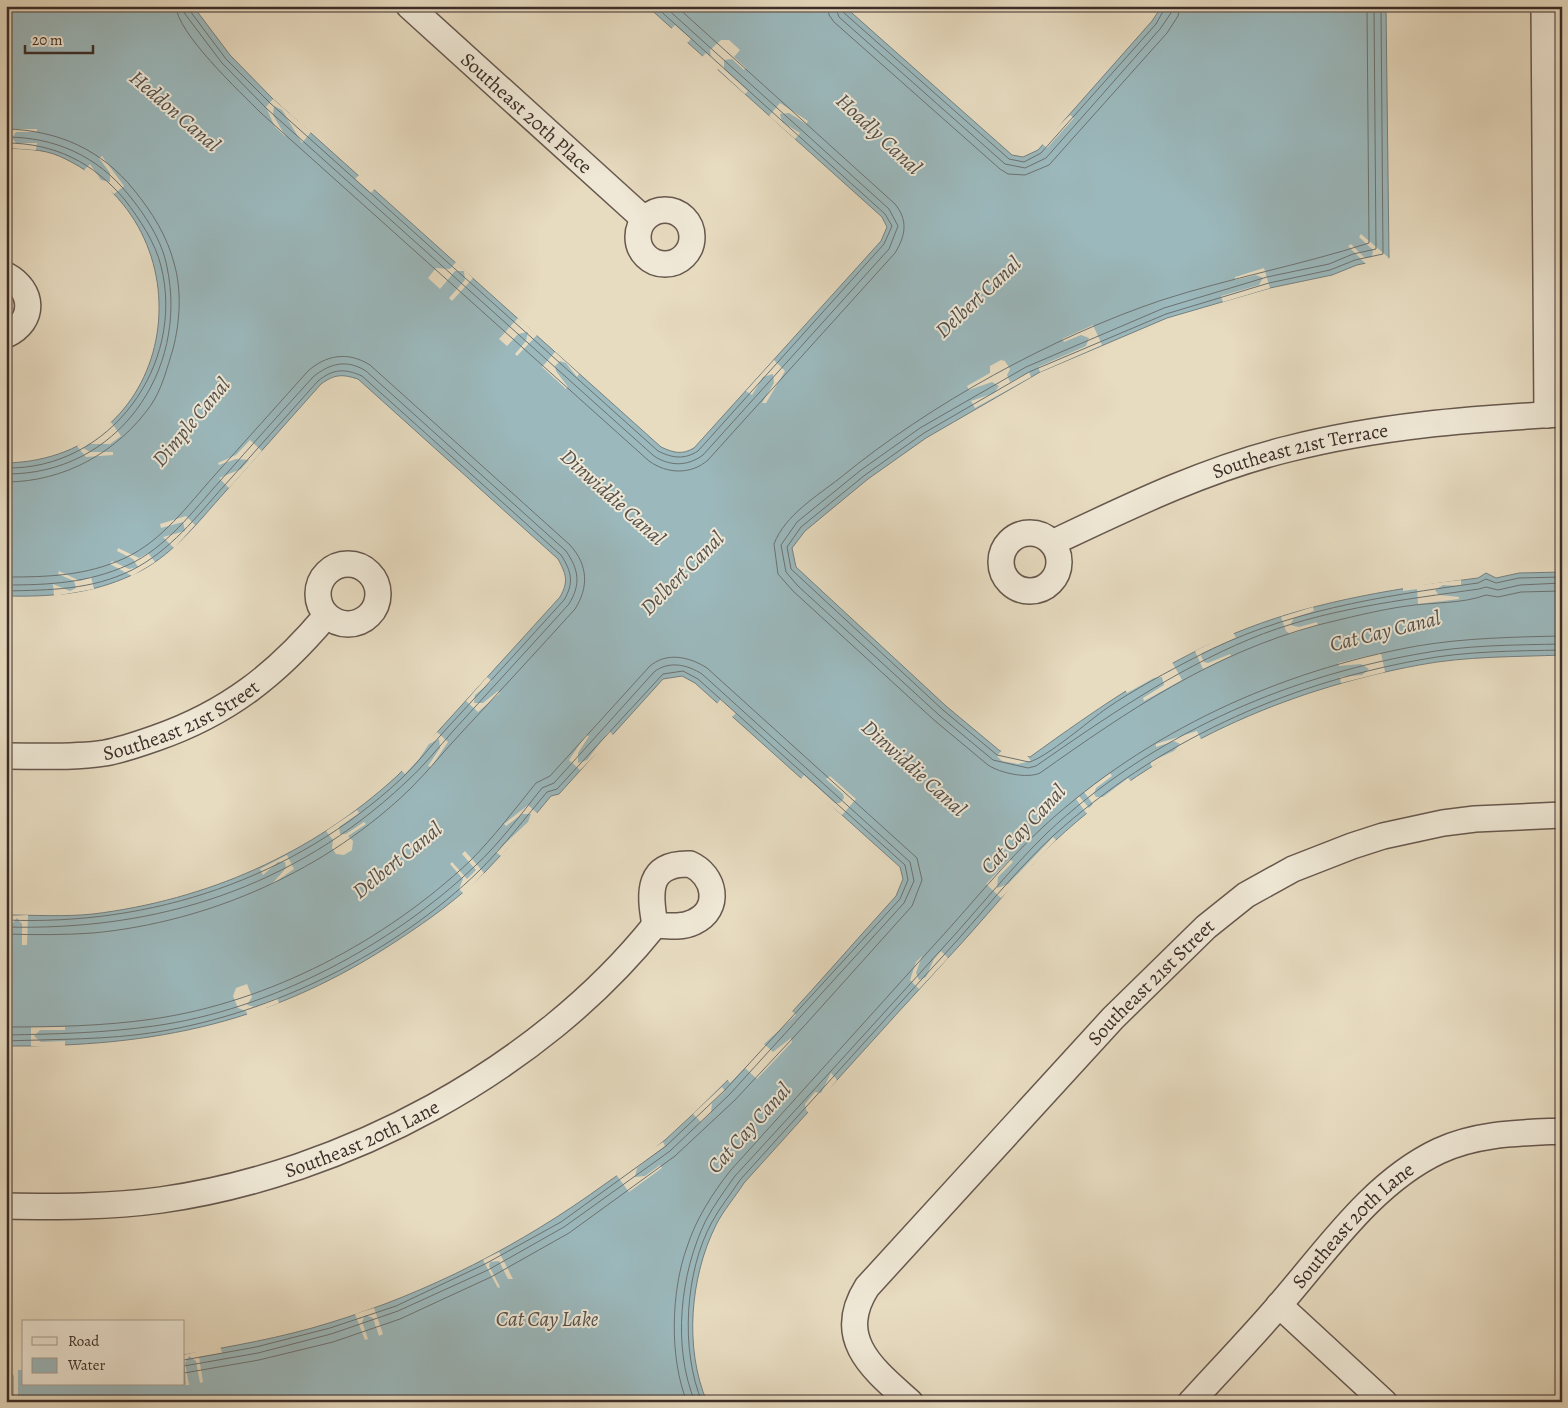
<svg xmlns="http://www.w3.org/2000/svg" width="1568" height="1408" viewBox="0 0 1568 1408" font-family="Alegreya,serif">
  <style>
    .water { fill: #9bb8bc; stroke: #758081 }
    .pier { fill: #e7dbc0 }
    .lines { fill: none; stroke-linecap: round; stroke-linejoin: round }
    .shore { stroke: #6c7272; stroke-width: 1 }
    .street-casing { stroke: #67584e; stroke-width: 28 }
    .street { stroke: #efe8d6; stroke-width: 25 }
    .labels { text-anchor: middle; stroke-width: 4; stroke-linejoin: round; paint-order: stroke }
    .street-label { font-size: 20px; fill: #3c2d28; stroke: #efe8d6 }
    .water-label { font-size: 21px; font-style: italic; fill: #54504d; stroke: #efe8d6 }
  </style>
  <rect width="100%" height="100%" fill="#e7dbc0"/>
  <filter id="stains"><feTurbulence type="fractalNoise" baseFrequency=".004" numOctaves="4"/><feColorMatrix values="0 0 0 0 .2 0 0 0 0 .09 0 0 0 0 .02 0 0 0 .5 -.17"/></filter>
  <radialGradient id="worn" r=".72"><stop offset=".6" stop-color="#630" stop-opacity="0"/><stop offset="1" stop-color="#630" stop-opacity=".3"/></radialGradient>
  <path class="water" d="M6,6H193L230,55L273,99L661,447C674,453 682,455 694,448L881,241L887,227L882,217L647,6H844L1012,155L1023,157L1038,150L1152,21L1162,6H1386L1389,258L1357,265L1332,275L1270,288L1167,318L1040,372L926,438L868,479L805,531L792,548L796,567L946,706L1000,751L1030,757C1098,708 1169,658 1248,628C1321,600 1400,588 1478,578L1486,573L1496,578L1519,573L1562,572V655C1515,657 1466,656 1419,665C1285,690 1157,746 1056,840C1017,877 983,921 946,960C878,1034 811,1109 744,1183C735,1197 723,1211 716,1225C690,1277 684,1348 707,1402H6V1365H24V1384H184V1355C232,1346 281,1338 329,1323C428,1293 521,1245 605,1184C625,1170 646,1156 665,1140C748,1066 821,979 896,896L903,879L900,867L695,683L682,676L663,679L559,794L551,796C529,822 508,849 484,873C459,898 430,919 401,938C274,1023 156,1047 6,1046V915C35,915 65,917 93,914C207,900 312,854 397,776C416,758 433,736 451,717C487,677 524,637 560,597C569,581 566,574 558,559L358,379C342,374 335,374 321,384C289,420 257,456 225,492C198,522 171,558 132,575C91,594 51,597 6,596V463C182,459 215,225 59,156C43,149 23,149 6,148Z"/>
  <path class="pier" d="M675,25L691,39L686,44L670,30Z
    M721,40H729L740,50L734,57L746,68L744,70L732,59L724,60V69L748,91L745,94L718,69L716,71L701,58L706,53L711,57L710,50Z
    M273,99L311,132L302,143L282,110L274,106L273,115L286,137L275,127L266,107Z
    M780,103L808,121L806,124L789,113L780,114L782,122L800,133L795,139L769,116Z
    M1070,115L1074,118L1047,148L1041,143Z
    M8,129H37V132H16L12,138L16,143H37L36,150L8,148Z
    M102,156L124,186L114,194L84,170L90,164L101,180L110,182V173L99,158Z
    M361,173L376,187L371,193L355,179Z
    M1361,234L1389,258L1385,262L1367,265L1348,246L1351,244L1365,258L1372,257L1373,250L1359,237Z
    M456,262L473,278L452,301L449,298L465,280L464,271H455L440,289L428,278L436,268L450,269Z
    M1264,268L1270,288L1223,302L1221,296L1259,285L1263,278L1256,275L1235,280V277Z
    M518,318L537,335L517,356L515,354L526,341L528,332L518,334L507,346L499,339Z
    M1093,325L1102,345L1040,372L1038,367L1086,346L1089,338L1081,335L1064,342L1062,339Z
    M555,352L579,374L577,377L566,363L560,361L555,366L556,371L568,387L566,389L542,367Z
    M774,360L785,371L766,403H762L774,383L773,374L763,377L752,395L746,391Z
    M1001,360L1005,361L1010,369L1007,375L1010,382L1029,372L1031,377L975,408L971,401L994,393L999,386L992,382L969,390L967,386L990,373V366Z
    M111,422L121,436L110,444H89L83,448L90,452H113V455L86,457L77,446Z
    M250,440L262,451L229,488L219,478L241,469L249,460L236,459L219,465L218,463L236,455Z
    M186,516L195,525L174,548L163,537L185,531L183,522L161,528L160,524Z
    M118,548L139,558L148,553L155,562L132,576L110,564L112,561L129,569L138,567L133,559L117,551Z
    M59,571L80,581L91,577L94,589L54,596L53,584L70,591L76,588L74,581L58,574Z
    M1461,580V586L1443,585L1435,590L1439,595L1459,597V599L1418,604L1417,589L1403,591V587Z
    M1313,607L1314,611L1294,618L1290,625L1299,627L1317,622L1318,625L1290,634L1286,631L1281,617Z
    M1233,632L1236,638L1202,653L1201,656L1204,662L1208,663L1230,654L1231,656L1203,669L1195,651Z
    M1381,653L1385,672L1341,683L1340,677L1362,675L1369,669L1361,664L1339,666L1338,663Z
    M1172,662L1182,680L1144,701L1143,698L1164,685L1162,677L1154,678L1127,693L1125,689Z
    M487,677L492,681L475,695L474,703H483L498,691L500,693L478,712L466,701Z
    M721,699L736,713L731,718L716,705Z
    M609,731L614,736L580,770L569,760L586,735L589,736L578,753V763L587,760Z
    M1197,731L1202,741L1184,751L1183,749L1152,767L1150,762L1174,751L1180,744L1174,741L1156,747V744Z
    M437,732L448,742L431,767L428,766L440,748L439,739L429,744L419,759L405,774L400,769Z
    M1003,749L1026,754L1031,761L1018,764L1002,761L997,756Z
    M1110,773L1112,776L1096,788L1094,794L1096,797H1103L1128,778L1131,781L1122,788L1123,790L1087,814L1076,799L1079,796L1089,808L1093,804L1084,792Z
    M804,775L835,803H840L844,798L843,794L826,779L830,776L856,799L842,815L800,780Z
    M528,805L538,814L501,856L496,852L528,822L531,814H522L506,826L504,824Z
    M357,810L359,813L339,827L340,834H346L364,822L366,824L348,836L353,841L352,850L344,855L336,854L332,848L333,840L326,831Z
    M1053,837L1056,840L1031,866L1033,868L1001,898L986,884L1010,859L1013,862L998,877L997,888L1008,884Z
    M465,851L484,873L464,894L459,889L463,879L450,864L452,862L467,879L476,870L462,854Z
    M287,855L294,869L271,885L286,868L285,862H278L263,875L260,869Z
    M28,915L27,945H22V924L17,918L12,924V945H8L9,916Z
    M941,951L948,958L919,989L910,980L916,962L922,956L916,973L919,980L926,977L934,959Z
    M247,984L252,997L247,1005L255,1007L277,998L279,1003L266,1008V1010L248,1017L246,1011L238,1008L233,996L236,988Z
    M792,1011L796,1015L764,1044L773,1052L791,1038L792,1042L757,1079L745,1068L730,1083L727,1079Z
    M31,1027H65V1030H40L34,1036L41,1042L65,1041V1048L31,1046Z
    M831,1073L837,1080L828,1091L830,1092L810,1114L806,1110L805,1104L815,1092L821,1093Z
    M722,1087L725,1091L712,1103L711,1113L701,1122L693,1114Z
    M663,1142L665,1146L637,1168L635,1177L645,1176L660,1165L662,1168L629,1192L615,1173Z
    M499,1252L513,1279H508L499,1261L490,1262L489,1266L500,1287L498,1288L483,1260Z
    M374,1308L383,1334L379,1336L373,1318L365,1315L362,1322L368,1339L365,1340L355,1314Z
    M220,1346L222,1353L199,1357L203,1382L200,1383L196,1361L189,1356L185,1363L189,1385H186L184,1355Z
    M6,1362H21L24,1365V1370H18V1396H14V1376L9,1367L6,1371Z"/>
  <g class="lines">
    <path class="shore" d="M176,6C176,32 241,93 261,113L649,461C667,474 691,475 708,460L895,253C906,235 908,220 895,204L676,6
      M183,6L185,14L222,63L266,108L654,456C669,466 687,467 703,455L889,249L898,226L889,209L664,6
      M189,6L190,11L226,59L270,103L658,451C672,458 684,460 698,451L884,244L892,226L885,214L655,6
      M828,6L829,15L834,22L1000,169L1008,174L1025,175L1049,165L1167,33L1178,16L1180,6
      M835,6L839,17L1005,164L1025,168L1046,158L1160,29L1171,13L1172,6
      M841,6L843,12L1009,159L1024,162L1041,153L1156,24L1166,6
      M1367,6L1369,243C1301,265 1230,278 1162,300C1052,337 930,404 840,478C817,496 785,515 774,544L778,574L793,591L934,720L988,765C1000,773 1027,779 1040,773C1129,710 1211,654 1318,625C1347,618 1378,610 1407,606C1433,602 1462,604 1486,595L1498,597L1521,592L1562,591
      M1374,6L1376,249L1353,254L1329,264L1267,277L1164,308L1026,367L920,428L861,470L797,522L781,545L786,572L798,586L939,715L993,760L1028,768L1036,766C1105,718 1173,671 1250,639C1322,609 1402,600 1479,589L1486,587L1498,590L1520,585L1562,583
      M1381,6L1383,254L1355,260L1330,270L1269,283L1166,314L1029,372L924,433L865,475L801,527L787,547L791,569L943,710L997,755L1029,762C1046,758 1090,720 1107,708C1135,689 1167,672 1196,657C1283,611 1382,596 1478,583L1486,579L1496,583L1519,578L1562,577
      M6,129C58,130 102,150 134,190C152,212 167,236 174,263C182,290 180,322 173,349C167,368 162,389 151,405C118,452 64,482 6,482
      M6,137C55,137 97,156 128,194C145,215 162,240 167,267C189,371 117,475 6,474
      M6,143C55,143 94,163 125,200C140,220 155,242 161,266C186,365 110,470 6,468
      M6,577C48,577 86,576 125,558C162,541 188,505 214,476C245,441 277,406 308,371C326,355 348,351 370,365L570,545C588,565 589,587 575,609C538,650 500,691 462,732C445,750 429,770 411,788C327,870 210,922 93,933C65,935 35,935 6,934
      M6,585C49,585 88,583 128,565C166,548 193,511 220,481C251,446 282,411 313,377C330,363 347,359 366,371L566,551C579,570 581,584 569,604C531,646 492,688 454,730C438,748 423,767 405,783C293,888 158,931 6,927
      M6,591C50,590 92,590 132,570C170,551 197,516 224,486C255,451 287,416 318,381C333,369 344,368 362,376L561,555C572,572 574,583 564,600C526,642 488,684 449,726C433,743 418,763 401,779C293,879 152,926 6,920
      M6,1027C56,1027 104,1026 153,1019C270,1002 385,941 470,861C494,837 515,809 536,783L550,776L649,667C666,651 690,657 707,668L917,858L922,880L912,906L806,1024L735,1100L675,1156L569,1233L491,1277L400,1319L333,1342L259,1360L184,1373
      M6,1035C56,1034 104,1033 154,1026C270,1010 391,946 475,866C500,843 521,814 542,788L554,783L654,672C669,660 688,665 702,674L910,862L914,881L904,903L729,1095L670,1151L564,1227L488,1270L398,1311L331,1334L258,1353L184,1366
      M6,1041C57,1039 107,1040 157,1032C274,1013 395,953 480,870C504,846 525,818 547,792L557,789L663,674L683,671L698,679L905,865L908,880L900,899L725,1090L666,1146L561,1222L485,1264L396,1306L330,1328L256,1347L184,1360
      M687,1402C669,1358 671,1291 687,1247C696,1219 712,1194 730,1171C798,1095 867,1020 935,944C971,905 1005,862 1044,826C1148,731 1279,671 1417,646C1464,638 1514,637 1562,636
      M695,1402C672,1347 680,1273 706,1220C714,1205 725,1190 735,1176C804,1101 872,1026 940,951C976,912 1009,870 1047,833C1149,737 1282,678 1418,654C1464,645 1515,645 1562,644
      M702,1402C680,1350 685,1271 712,1222C720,1207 731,1194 740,1180C808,1105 875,1030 943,956C980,916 1014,872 1054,835C1158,742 1282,685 1419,660C1465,651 1515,651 1562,650"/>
    <defs>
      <g id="street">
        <path id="s1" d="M409,6L644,219"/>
        <path d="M1544,6L1547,415"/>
        <circle cx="665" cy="237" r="27"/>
        <path d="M6,275C34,290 36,321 6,335"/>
        <circle cx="1030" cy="562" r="29"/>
        <path id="s2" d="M1052,543C1128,507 1206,469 1288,449C1378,426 1469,419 1562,414"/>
        <circle cx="348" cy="594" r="30"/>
        <path id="s3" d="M6,756C39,756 72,758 105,753C122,750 139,744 156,738C228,713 277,674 326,616"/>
        <path d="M690,864C715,875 722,909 694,922C682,928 668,926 655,925C649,892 647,863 690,864Z"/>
        <path id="s4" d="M6,1206C58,1207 110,1207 161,1200C344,1174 539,1070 655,925"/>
        <path d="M1279,1305L1384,1402"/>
        <path id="s5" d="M910,1402C873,1369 834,1339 867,1287L1113,1018L1206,927L1246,895L1293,869L1352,846L1383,836L1443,823L1475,819L1562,815"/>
        <path id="s6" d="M1191,1402C1221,1369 1252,1337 1281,1303C1327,1250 1373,1182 1439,1151C1477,1133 1520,1133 1562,1131"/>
      </g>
    </defs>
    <use href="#street" class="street-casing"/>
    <use href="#street" class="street"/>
  </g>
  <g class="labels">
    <g class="street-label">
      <text dy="7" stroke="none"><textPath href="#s1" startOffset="159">Southeast 20th Place</textPath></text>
      <text dy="7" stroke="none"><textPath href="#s2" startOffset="266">Southeast 21st Terrace</textPath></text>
      <text dy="7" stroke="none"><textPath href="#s3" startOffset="182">Southeast 21st Street</textPath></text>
      <text dy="7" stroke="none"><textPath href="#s5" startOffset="555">Southeast 21st Street</textPath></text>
      <text dy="7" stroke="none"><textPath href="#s4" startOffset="366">Southeast 20th Lane</textPath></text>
      <text dy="7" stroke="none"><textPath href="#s6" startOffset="240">Southeast 20th Lane</textPath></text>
    </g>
    <g class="water-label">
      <text transform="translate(175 111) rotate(41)" y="7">Heddon Canal</text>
      <text transform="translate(879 134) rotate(43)" y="7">Hoadly Canal</text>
      <text transform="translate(978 297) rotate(-43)" y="7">Delbert Canal</text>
      <text transform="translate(191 422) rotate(-50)" y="7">Dimple Canal</text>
      <text transform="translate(613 497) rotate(42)" y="7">Dinwiddie Canal</text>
      <text transform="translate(682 573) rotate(-45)" y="7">Delbert Canal</text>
      <text transform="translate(1385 631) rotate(-14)" y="7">Cat Cay Canal</text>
      <text transform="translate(914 768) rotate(42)" y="7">Dinwiddie Canal</text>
      <text transform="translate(1023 829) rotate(-47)" y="7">Cat Cay Canal</text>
      <text transform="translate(397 860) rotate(-39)" y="7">Delbert Canal</text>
      <text transform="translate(749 1128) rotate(-48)" y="7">Cat Cay Canal</text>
      <text x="547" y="1326">Cat Cay Lake</text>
    </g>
  </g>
  <rect width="1568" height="1408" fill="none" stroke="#e7dbc0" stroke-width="25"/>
  <rect x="8" y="8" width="1553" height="1393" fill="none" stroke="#3c2d28" stroke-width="2.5"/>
  <rect x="12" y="12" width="1543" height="1383" fill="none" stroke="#3c2d28"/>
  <rect x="22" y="1320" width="162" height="65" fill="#efe8d6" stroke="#a79d90"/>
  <rect x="32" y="1337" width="25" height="8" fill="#efe8d6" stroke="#a79d90"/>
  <text x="68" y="1346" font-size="15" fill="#3c2d28">Road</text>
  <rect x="32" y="1358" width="25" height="15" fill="#9bb8bc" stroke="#a79d90"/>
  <text x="68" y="1370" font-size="15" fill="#3c2d28">Water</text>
  <path d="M25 45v8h68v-8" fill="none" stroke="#3c2d28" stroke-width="2.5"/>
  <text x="32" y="45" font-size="15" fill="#3c2d28" stroke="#efe8d6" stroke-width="4" paint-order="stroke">20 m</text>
  <rect width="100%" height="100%" filter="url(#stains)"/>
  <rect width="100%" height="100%" fill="url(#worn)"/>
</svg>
